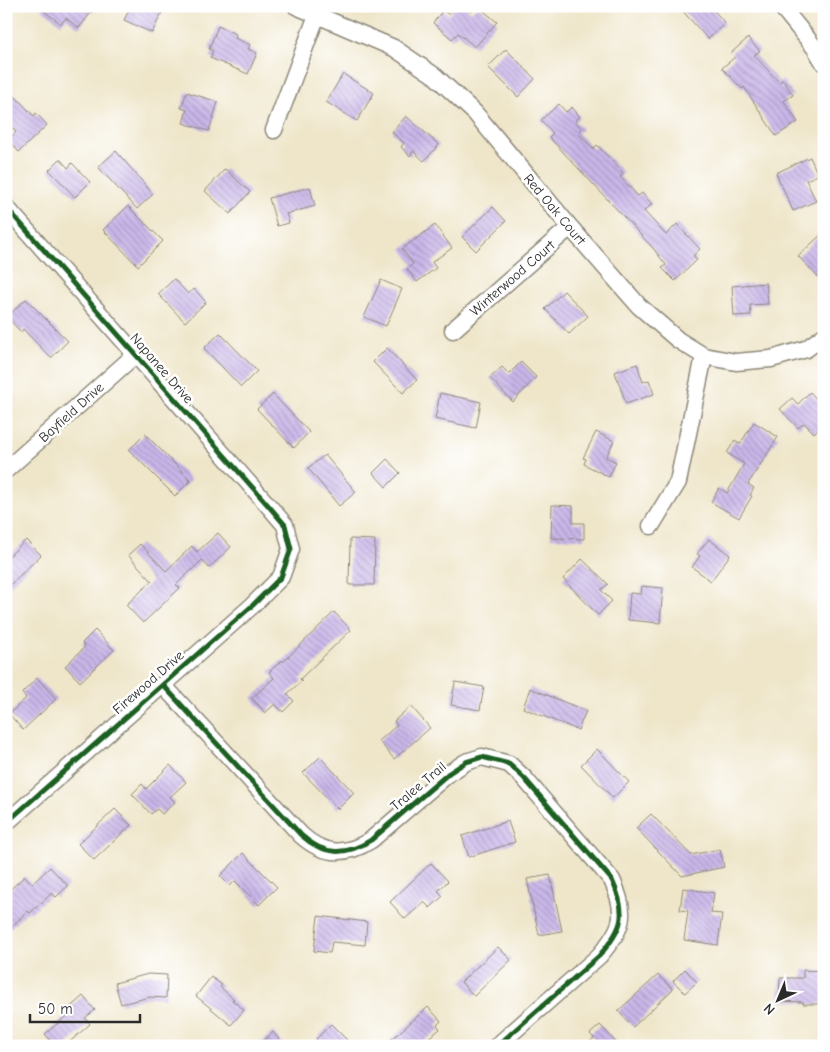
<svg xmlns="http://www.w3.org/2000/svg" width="830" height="1052" viewBox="0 0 830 1052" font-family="'Comic Neue',sans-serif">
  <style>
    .building { fill: url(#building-back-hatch) }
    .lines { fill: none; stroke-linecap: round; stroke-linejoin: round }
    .minor-casing { stroke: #8d887a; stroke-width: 19 }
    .minor { stroke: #fff; stroke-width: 16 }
    .cycleway-casing { stroke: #fff; stroke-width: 8 }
    .cycleway { stroke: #1b5e20; stroke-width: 5 }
    .labels { text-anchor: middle; stroke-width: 5; stroke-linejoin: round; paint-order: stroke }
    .street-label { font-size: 14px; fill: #2b2b2b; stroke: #fff }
  </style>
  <defs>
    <pattern id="building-back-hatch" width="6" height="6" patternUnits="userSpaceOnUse" patternTransform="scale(1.25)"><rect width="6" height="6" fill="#cab7ea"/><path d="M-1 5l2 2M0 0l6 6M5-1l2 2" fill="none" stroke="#a495be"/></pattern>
  </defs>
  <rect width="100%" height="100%" fill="#fff"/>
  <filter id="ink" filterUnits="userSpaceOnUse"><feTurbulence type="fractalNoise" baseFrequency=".02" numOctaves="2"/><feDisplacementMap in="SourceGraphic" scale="10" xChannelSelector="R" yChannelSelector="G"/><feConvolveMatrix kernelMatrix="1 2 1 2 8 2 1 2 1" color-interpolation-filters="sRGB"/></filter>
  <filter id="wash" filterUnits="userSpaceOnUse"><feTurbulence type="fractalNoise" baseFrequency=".0096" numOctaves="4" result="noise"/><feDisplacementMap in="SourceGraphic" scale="20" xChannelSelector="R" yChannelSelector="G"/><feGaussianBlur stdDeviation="1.12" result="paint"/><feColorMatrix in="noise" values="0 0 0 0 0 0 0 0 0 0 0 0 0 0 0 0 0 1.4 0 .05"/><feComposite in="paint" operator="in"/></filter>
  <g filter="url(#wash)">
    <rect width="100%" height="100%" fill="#efe6ca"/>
    <g id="blocks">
      <path class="building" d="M38,6H96L79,28L66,18L61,24Z
        M131,6H165L152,33L124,20Z
        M456,6H464L471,12L478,6L497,22L475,47L458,33L452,39L433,23L443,10L449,15Z
        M678,6H710L725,23L708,39Z
        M218,26L236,34L235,38L250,45L248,49L257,53L248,74L210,58L213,51L209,49Z
        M748,38L760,51L754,55L779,82L783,80L793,95L784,101L798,122L776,136L744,87L742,89L722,68L735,57L731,53Z
        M506,49L535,79L518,97L488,67Z
        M343,74L374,93L357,121L326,102Z
        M187,92L218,102L209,131L183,123L187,110L181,108Z
        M13,94L34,116L36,113L47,125L19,152L8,140L16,132L6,121V101Z
        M559,104L566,112L572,107L580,117L575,121L582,129L578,133L593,149L597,145L623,173L620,177L638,196L642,193L652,204L644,211L666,235L677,224L700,249L693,256L697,260L675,281L662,268L666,265L652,247L549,137L553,133L541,120Z
        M406,116L439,145L424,161L413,151L410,156L401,147L404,143L392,132Z
        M116,151L153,194L137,209L98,167Z
        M810,157L818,175L806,180L816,201L793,211L776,173Z
        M60,159L68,168L72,163L90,182L75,197L49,170Z
        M225,169L250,192L230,214L205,191Z
        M310,187L315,206L286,214L289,223L277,226L269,198Z
        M128,206L163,241L138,266L103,230Z
        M493,207L506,221L476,251L462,237Z
        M435,225L452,248L432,262L436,268L417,282L407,269L413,264L402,249Z
        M824,232V283L798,256Z
        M174,279L188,294L194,289L206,302L185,322L158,294Z
        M381,280L402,289L386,326L364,317Z
        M766,283L768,304L750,305L751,315L734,316L732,286Z
        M564,291L588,316L569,334L545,309Z
        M26,299L68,341L51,358L23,329L21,332L7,317Z
        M220,333L257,371L241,387L204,348Z
        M387,348L417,380L403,393L373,362Z
        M521,362L536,377L513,402L490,378L502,367L509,374Z
        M637,364L643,382L649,380L654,394L626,404L615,372Z
        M810,392L824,407V424L814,433L804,423L798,428L780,409L792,398L798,404Z
        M440,393L481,402L476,428L435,419Z
        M273,394L309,432L294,448L257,409Z
        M754,422L778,437L748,484L754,488L750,495L752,496L739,518L711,502L719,488L727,493L744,464L727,453L735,440L740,444Z
        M596,432L614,441L606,457L616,462L609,477L584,464L586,459L583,458Z
        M145,434L191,480L175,496L129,450Z
        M325,455L356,492L339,506L308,468Z
        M387,459L400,473L386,487L373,473Z
        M552,505L573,506V523H584V539L551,538Z
        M218,533L231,547L209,568L202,560L176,585L180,588L143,623L126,605L152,581L128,555L140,544L166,571L192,546L197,552Z
        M350,539L375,540L374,585H349Z
        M709,539L730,555L711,581L692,567L700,556L697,554Z
        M26,540L41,555L6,589V559Z
        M582,559L608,584L601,590L612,601L598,615L563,579Z
        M642,586L663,588L660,623L628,620L630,593L641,594Z
        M334,612L351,630L300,679L302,681L287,694L294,701L283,712L275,704L265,713L252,698L274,678L269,672L282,660L283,662Z
        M95,630L114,650L80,682L65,666L85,647L82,643Z
        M37,678L56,699L23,730L9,714L26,698L22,693Z
        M455,682L484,687L480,710L451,705Z
        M530,688L586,711L578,730L523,708Z
        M411,706L430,728L394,759L379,741L397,725L394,721Z
        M597,749L629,782L613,798L581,765Z
        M320,757L354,793L338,809L303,773Z
        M170,765L186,782L170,797L175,802L162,814L157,809L151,814L132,794L142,784L146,789Z
        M115,809L131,825L94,860L78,844Z
        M651,814L691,855L720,849L724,867L682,876L636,828Z
        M508,821L515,842L469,857L462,836Z
        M243,853L277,887L259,905L235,881L230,886L220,876Z
        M431,863L448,881L438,891L443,896L430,908L424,902L405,919L390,902Z
        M50,867L68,886L56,897L52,893L30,913L28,911L6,932V893L25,876L32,884Z
        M550,875L562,931L539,935L527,879Z
        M683,888L714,893L711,913L722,914L718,945L684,940L688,911L680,910Z
        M318,916L367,922L365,945L332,942L330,953L314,951Z
        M498,947L511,960L474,996L461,982Z
        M685,969L697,982L685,993L673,981Z
        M803,970L823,971L824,1003L820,1002L821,1004H803V1002L779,1001L780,978H803Z
        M148,974L167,975L166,998L150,997L121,1004L115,983Z
        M658,975L673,989L633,1027L618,1011Z
        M211,977L222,985L220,987L234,999L232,1000L244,1010L231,1025L196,996Z
        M83,996L95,1010L85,1018L90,1024L65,1046H55L45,1034L69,1014L66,1011Z
        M428,1007L441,1021L437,1025L440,1029L418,1046H384Z
        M331,1024L347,1040L341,1046H323L316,1039Z
        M600,1025L606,1031L619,1046H585L594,1038L590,1034Z
        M273,1032L285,1046H258Z"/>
    </g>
  </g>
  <g filter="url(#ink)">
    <use href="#blocks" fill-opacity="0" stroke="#8d887a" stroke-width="1"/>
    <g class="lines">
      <defs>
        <path id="minor" d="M296,6L394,48L435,76L475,113L570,227L639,306L678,340L704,356L736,362L771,359L806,349L824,336
          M781,6L815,48L824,63
          M274,130L317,15
          M6,207L267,504L285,525L291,549L281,577L253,605L6,823
          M453,330L570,227
          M6,470L136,354
          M651,526L678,482L704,356
          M163,685L301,835C324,856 346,856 371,840L449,773L466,762L482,757L509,764L524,778L612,880C628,915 623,928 599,956L497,1046"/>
      </defs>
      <use href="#minor" class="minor-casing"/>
      <use href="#minor" class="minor"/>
      <defs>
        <path id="cycleway" d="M6,207L267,504L285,525L291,549L281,577L253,605L6,823
          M163,685L301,835C324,856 346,856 371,840L449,773L466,762L482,757L509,764L524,778L612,880C628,915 623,928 599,956L497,1046"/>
      </defs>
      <use href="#cycleway" class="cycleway-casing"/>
      <use href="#cycleway" class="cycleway"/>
    </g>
  </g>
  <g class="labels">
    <g class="street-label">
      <text transform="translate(555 209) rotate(50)" y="5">Red Oak Court</text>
      <text transform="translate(512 278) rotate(-41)" y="5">Winterwood Court</text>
      <text transform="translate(162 368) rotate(49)" y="5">Napanee Drive</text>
      <text transform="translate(71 412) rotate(-42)" y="5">Bayfield Drive</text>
      <text transform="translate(148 682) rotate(-41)" y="5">Firewood Drive</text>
      <text transform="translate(418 786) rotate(-40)" y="5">Tralee Trail</text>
    </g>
  </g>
  <rect width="830" height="1052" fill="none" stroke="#fff" stroke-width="25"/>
  <g transform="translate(778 1000) rotate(224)" stroke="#ffffff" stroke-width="4" paint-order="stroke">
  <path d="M0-4L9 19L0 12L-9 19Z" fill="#2b2b2b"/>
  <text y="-8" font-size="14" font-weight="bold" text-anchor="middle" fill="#2b2b2b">N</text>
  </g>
  <path d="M30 1014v8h110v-8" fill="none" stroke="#2b2b2b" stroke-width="2.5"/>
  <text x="38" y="1014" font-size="15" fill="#2b2b2b" stroke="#ffffff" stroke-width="4" paint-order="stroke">50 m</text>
</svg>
